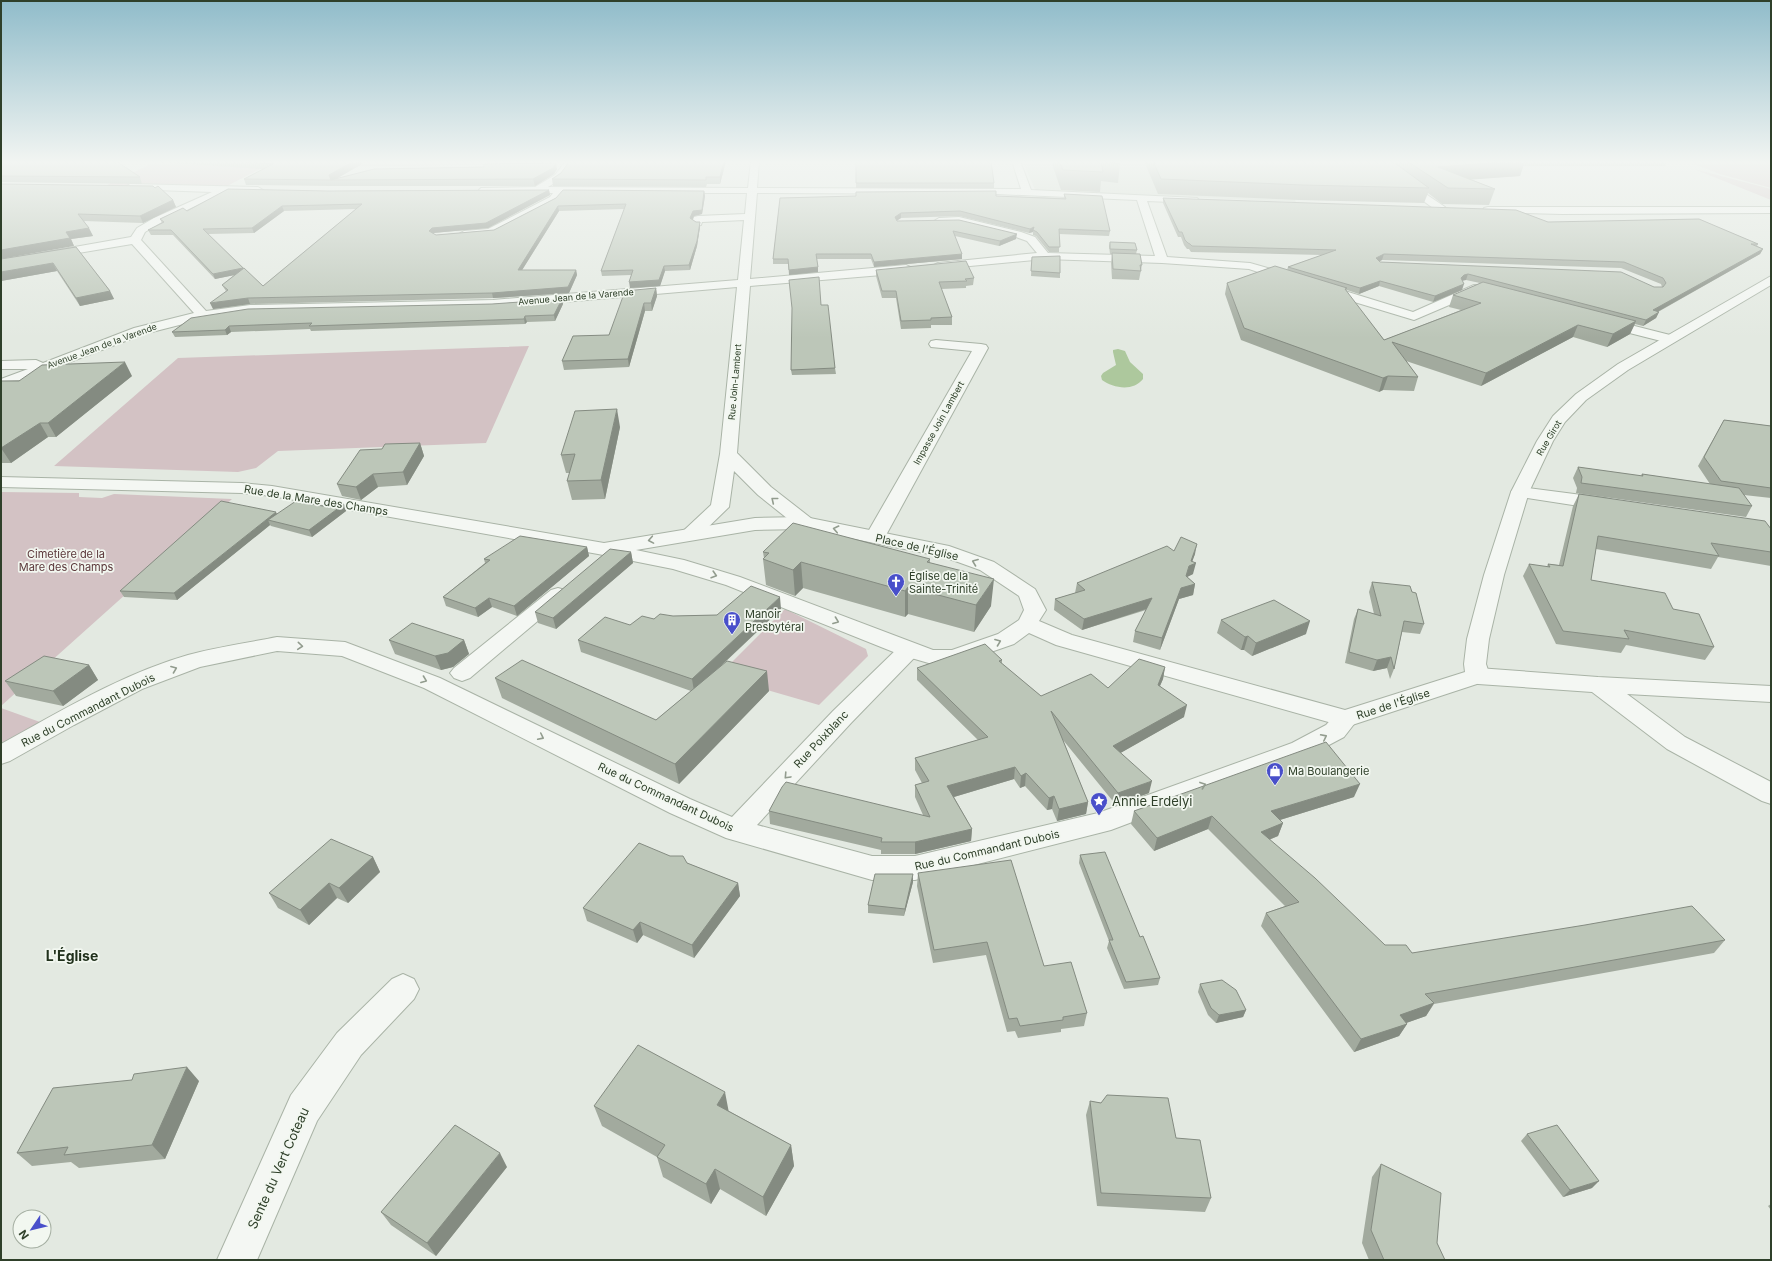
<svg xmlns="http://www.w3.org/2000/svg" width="1772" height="1261" viewBox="0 0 1772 1261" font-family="Inter,sans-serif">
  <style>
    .built { fill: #d2dbcf }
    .green { fill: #d3c2c4 }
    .water { fill: #adc89d }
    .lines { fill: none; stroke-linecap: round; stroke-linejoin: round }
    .minor-casing { stroke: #a9b3a6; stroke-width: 2 }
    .tertiary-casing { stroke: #a9b3a6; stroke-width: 2 }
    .minor { fill: #f4f7f3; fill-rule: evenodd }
    .tertiary { fill: #f4f7f3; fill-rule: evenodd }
    .wall { fill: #a2aa9e; fill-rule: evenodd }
    .shaded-wall { fill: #848b81 }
    .building { fill: #bcc6b8; stroke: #848b81; fill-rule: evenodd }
    .oneway { stroke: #929c8e }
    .labels { text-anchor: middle; stroke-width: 3.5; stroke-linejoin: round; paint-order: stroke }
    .far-street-label { font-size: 9px; fill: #2f402a; stroke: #f2f7f0 }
    .street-label { font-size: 11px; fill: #2f402a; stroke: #f2f7f0 }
    .park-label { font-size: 11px; fill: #5b373a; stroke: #f2f7f0 }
    .poi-label { font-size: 11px; fill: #2f402a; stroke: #f2f7f0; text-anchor: start }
    .near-poi-label { font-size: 13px; fill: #2f402a; stroke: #f2f7f0; text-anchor: start }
    .near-street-label { font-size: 13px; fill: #2f402a; stroke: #f2f7f0 }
    .near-neighbourhood-label { font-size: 14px; font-weight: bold; fill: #21311c; stroke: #f2f7f0 }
  </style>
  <rect width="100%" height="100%" fill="#e3e9e1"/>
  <path class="built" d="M1023,161H1291L1287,182L1296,202L1035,190Z"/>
  <path class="green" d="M157,161H594L593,163L262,168L227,186H105Z
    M1686,161H1771V188L1720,174Z
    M1694,169L1771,189V200Z
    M529,346L486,443L278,451L256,468L238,472L54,466L178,358Z
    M1,492L79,493V497L102,498L114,494L232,499L1,706Z
    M785,609L866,649L868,656L819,705L743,683L720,674Z
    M1,708L40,722L1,745Z"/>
  <path class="water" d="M1118,349L1125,351L1130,362L1143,374V379C1133,392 1113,388 1102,380L1101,376L1103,373L1116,365L1113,352V350Z"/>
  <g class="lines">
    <defs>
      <path id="minor" d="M568,161L572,164L561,179L548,187L748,188L751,161H759L757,188L1021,189L1012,161H1020L1031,190L1197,198L1199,200L1194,203L1147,201L1167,257L1250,263L1295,276L1297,279L1295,282L1291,283L1249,269L1162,263L1045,259L938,269L932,266L938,263L1037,253L1027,241L1013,236L959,223L939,224L934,221L939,218L959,217L1021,232L1035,237L1048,253L1155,256L1137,200L997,194L757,193L750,279L906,265L910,267L912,269L910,271L906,273L750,286L737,453L771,487L812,519L814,523L812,527L805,529L798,527L758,495L734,471L729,507L697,538L690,540L683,538L680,534L711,505L720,454L737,287L493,308L250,313L203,319L144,334L1,388V379L28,369H1V361L36,360L43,363L134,328L194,313L132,244L1,266V260L131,237L137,228L154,218L212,192L127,189L125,187L130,184L258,187L263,190L258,193L224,192L162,222L145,232L141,240L206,311L250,305L493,300L738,280L744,220L702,222L701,225L697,226L692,223L694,217L698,216L745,214L747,193H563L556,201L494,234L464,237L459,234L464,231L488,229L550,197L553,193H484L479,190L481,188L535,187L555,175L565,162Z
        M1402,178L1445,207L1446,209L1445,211H1437L1399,183L1397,181L1399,179Z
        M1488,207H1771V213L1562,214L1484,212L1483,210L1484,208Z
        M1322,284L1413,312L1474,285H1482L1484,288L1482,291L1414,320L1318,291L1316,288L1318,285Z
        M1603,318L1674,336L1676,339L1674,342L1669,343L1598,325L1596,322L1598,319Z
        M936,340L981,344L986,345L988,348L885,537L882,541L875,543L868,541L865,537L972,351L931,347L929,344L931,341Z
        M1520,487L1605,498L1612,500L1614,504L1612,508L1605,510L1514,496L1511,492L1514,488Z
        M558,588L565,590L568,594L565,598L470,678L462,681L454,678L450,673L454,668L551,590Z
        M277,637L345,642L440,678L690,799L732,817L833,711L901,645L909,643L917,645L920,650L917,655L851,723L757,825L872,856H915L1098,813L1292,743L1326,725L1337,713L1346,711L1355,713L1358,719L1344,737L1310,755L1111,830L915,880H872L726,838L670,813L424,688L342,656L277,651L200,667L142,689L74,725L10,761L1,764V744C61,711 122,674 188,655C217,647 247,643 277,637Z
        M1478,668L1598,677L1771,686V702L1627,694L1685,737L1771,782V804L1762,801L1667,749L1592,692L1478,684L1470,681L1466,676L1470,671Z
        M403,974L414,979L419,989L414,999L361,1055L317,1121L257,1260H217L291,1095L337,1033L392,979Z"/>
      <path id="tertiary" d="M1771,276V285L1628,370L1586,400L1565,422L1553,441L1529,492L1504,575L1489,639L1486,664L1490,676L1486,681L1346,727L1056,645L1029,633L1014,644L962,662L954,664H932L901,655L726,585L673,569L598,554L272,496L242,493L1,487V477L242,483L272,486L604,543L755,518L805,517L949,546L994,562L1035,589L1046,610L1039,621L1072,635L1345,710L1465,672L1464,664L1467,639L1484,575L1511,492L1537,441L1553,416L1576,394L1618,364ZM805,529L944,557L980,570L1019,596L1024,610L1019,620L998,634L952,650H933L740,577L684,560L636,550L755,530Z"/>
    </defs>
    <use href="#minor" class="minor-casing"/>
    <use href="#tertiary" class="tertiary-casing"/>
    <use href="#minor" class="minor"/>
    <use href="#tertiary" class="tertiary"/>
  </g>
  <path class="wall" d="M1,161L140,177L142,184L1,182Z
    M138,161H367L338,178L557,169L554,174L535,186H330L246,185L244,179L263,169Z
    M573,161H726L720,184H707L706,187L553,186L552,179L561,173Z
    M856,161L994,183V188H856Z
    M1051,161H1120V164L1118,183L1101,181L1100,192L1061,190Z
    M1144,161H1667L1665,166H1523L1520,176L1470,179L1495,189L1489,205L1442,204L1428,193L1424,203L1299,200L1158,194Z
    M1,184L173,200L176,207L143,223L84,221L93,236L71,239L74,246Z
    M549,190L550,195L488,228L433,233H432L436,235L494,230L556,198L704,191L705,196L702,214L694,216L692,219L700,227L697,246L690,270L665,271L660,286L630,288L631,275L602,276L601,271L624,209L559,211L522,270H576L577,275L569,293L493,298L250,304L213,309L226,291L222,285L234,275L215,279L173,235H151L148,230L162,223L160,219L187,211L328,191ZM356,209L263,286L208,234L254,233L284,211Z
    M1064,194L1110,231L1109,236L1059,234V252H1049L1036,236L1033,235V232L1029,233L959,216L901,218L897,220V221L1016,239L999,246L955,236L962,259L874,267L871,259H817L818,272L789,275L788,264H773V259L780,198L996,196L1064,198Z
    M1163,198L1548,222L1758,244L1757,246L1763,249L1760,254L1658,312H1659L1656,318L1643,326L1635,324L1630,334L1607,347L1573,337L1481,386L1406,361L1418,377L1414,391L1383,390L1379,392L1241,340L1225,294L1227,283L1287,270L1288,267L1322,255L1191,252L1189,249H1187L1184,245L1181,237H1178L1163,203ZM1382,260L1621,268L1661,284L1662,287H1654L1380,262L1379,261ZM1462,280H1466L1480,283L1453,295L1449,307L1461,310L1384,340L1346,291L1347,290L1359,294L1379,286L1433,302L1462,290Z
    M1110,242L1137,250L1136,254L1142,265L1139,280L1112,279L1111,263L1112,254H1110L1109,246Z
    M76,247L110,291L114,299L80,306L57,271L1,281V259Z
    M1032,257L1060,273V278L1031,276Z
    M876,270L974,278L973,285L966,286V288L941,289L952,317V325H931V328L901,329L896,298H882L876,276Z
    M656,288L657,296L652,311H645L629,367L564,370L562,361L609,335Z
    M562,299L563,304L555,321L527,322L525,324L311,331L310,329L231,332L227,335L175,337L172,332L191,318L492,304Z
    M821,305L835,368L836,374L792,375L791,370Z
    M132,376L56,437H48L11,463H1V381Z
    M1724,420L1771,426V498L1744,495L1752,506L1746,517L1576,493L1577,488L1573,478L1578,467L1641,476L1642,474L1710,484L1698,466Z
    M620,427L605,499L572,500L567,481L570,473H566L561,455Z
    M420,443L424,456L407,485L378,487L361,500L342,496L337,484L382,449Z
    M1579,494L1771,529V566L1718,557L1711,569L1596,549L1591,580L1673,609L1714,647L1705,660L1626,645L1621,653L1556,644L1523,576L1529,564L1547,567L1548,564L1559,565L1573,506Z
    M344,504L346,511L312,537L271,526L270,525L177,600L124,597L120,591L277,514Z
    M587,547L589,556L517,616L492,607L478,617L446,606L443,597L485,563L484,559Z
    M1174,551L1195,554L1192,561L1193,574L1187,577L1195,584L1193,595L1179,599L1160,650L1133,642L1135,631L1146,610L1082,630L1054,610L1055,599L1075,593L1077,583Z
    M631,552L633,563L556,629L538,623L535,612Z
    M763,552L930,559V563L991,606L974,632L908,614L905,617L803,588L795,596L766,585L763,559L764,558Z
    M1372,582L1412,592L1424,624L1420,634L1402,632L1394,669L1390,679L1387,668L1373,671L1345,663L1354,619L1358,609L1374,614L1369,592Z
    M781,609L721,666L769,691L679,784L502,698L495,678L656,720L691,691L581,652L578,640L630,625L654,619L673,616L717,615Z
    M1221,620L1306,634L1252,656L1244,650H1241L1217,633Z
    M389,640H464L469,654L453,667L441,670L395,654Z
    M1002,660V664L1041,696L1108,688L1165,667L1163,679L1160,686L1184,717L1120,753L1149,793L1116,805L1063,740L1088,802L1086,814L1057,821L1052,809L1047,810L1025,786L1020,788L1014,779L954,797L972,829L971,841L915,854H881V850L770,824L769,811L923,815L915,797V785L922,783L915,770V758L978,740L917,680V668Z
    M89,665L98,680L63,706L16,696L5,681Z
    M1354,797L1280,820L1283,823L1278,836L1269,840L1385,945L1412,953L1725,940L1714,953L1434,1004L1426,1016L1406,1023L1407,1024L1399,1036L1354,1052L1261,926L1266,913L1285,906L1208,829L1154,851L1131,824L1134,811Z
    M1080,855L1140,937L1160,978L1158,985L1124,989L1107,948L1109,941L1079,863Z
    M373,857L380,872L348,903L337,898L309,925L278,908L269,893Z
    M687,863L738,883L740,896L694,958L643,935L637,943L587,921L583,908Z
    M918,873L1044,966L1087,1013L1084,1026L1061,1029V1032L1018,1038L1015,1031L1007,1032L986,955L933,963L917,886Z
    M913,882L904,916L868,913V905Z
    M1200,984L1246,1010L1243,1017L1216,1023L1208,1015L1198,992Z
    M199,1081L165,1159L79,1168L71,1162L32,1166L17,1153Z
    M1090,1101L1101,1103L1176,1138L1211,1198L1205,1212L1097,1206L1086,1115Z
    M594,1106L729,1111L791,1145L794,1166L766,1216L720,1189L711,1204L663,1177L657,1157L602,1126Z
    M1527,1134L1592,1188L1563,1197L1521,1141Z
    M1381,1164L1437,1243L1445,1260H1369L1362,1243L1372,1177Z
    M507,1167L436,1256L391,1225L381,1212Z
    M1771,1204V1210L1768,1206Z"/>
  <path class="shaded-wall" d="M354,161H367L334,180H330L329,175Z
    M724,161H726L720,184V177Z
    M1516,161H1525L1520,176L1439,182L1438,167Z
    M556,163L557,169L554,174L535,186L533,179Z
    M549,190L550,195L488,228L433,233L431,236L429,231L432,228Z
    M704,191L705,196L702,214L694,216L691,223L690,218L693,211Z
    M173,200L176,207L143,223L140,216Z
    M282,206L284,211L254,233L252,228Z
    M558,206L559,211L519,275L518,270Z
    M901,213V218L895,222V217Z
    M700,222V227L697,246L690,270L689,265Z
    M1034,227L1033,232L1029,233L1030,229Z
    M89,228L93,236L71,239L74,246L1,259V250L66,232Z
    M1017,234L1016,239L999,246L1000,241Z
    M1763,249L1760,254L1650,316L1653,310Z
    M962,254V259L874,267V262Z
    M1384,254L1382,260L1375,264L1376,258Z
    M53,263L57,271L1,281V272Z
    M664,266L665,271L660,286L630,288L629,282Z
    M818,267V272L789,275V270Z
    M243,268L245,273L215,279L213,274Z
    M576,270L577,275L569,293L493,298L492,293Z
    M1468,274L1466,280L1462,281L1461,278L1464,275Z
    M1380,281L1379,286L1359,294L1360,288Z
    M1464,284L1462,290L1433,302L1435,296Z
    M656,288L657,296L652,311L651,303Z
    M110,291L114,299L80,306L76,298Z
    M248,298L250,304L213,309L210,303Z
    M562,299L563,304L555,321L554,315Z
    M644,303L645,311L629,367L628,359Z
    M1659,312L1656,318L1643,326L1646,320Z
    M525,316L527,322L525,324L524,319Z
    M1636,321L1630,334L1607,347L1613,334Z
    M1578,325L1573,337L1481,386L1486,373Z
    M229,326L231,332L227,335L225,330Z
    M125,362L132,376L56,437L48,423Z
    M1388,376L1383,390L1379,392L1383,378Z
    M617,409L620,427L605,499L601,480Z
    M40,423L48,437L11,463L1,448Z
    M420,443L424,456L407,485L403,472Z
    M373,474L378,487L361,500L356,487Z
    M344,504L346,511L312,537L309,530Z
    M276,512L279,518L268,520L270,525L177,600L174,593Z
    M1197,544L1195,554L1191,565L1196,563L1193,574L1187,577L1183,587L1186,576Z
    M587,547L589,556L517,616L514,606Z
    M631,552L633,563L556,629L553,618Z
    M801,562L803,588L795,596L793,570Z
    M994,579L991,606L974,632L976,605Z
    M1195,584L1193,595L1179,599L1160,650L1162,638L1181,588Z
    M908,587V614L905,617V591Z
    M780,597L781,609L694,691L692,679Z
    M489,598L492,607L478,617L475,608Z
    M1152,598L1149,608L1082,630L1084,619Z
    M1310,621L1306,634L1252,656L1256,643Z
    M1248,636L1244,650H1241L1245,637Z
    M464,640L469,654L453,667L441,670L435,656Z
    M1391,657L1387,668L1373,671L1377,660Z
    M89,665L98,680L63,706L53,691Z
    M1165,667L1163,679L1155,697L1158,685Z
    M767,671L769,691L679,784L675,764Z
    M1187,705L1184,717L1110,759L1113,746Z
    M1015,767L1014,779L947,799V786Z
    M1026,773L1025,786L1020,788L1021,776Z
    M1152,781L1149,793L1116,805L1118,793Z
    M1360,784L1354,797L1267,824L1271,811Z
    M1054,796L1052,809L1047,810L1049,798Z
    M1088,802L1086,814L1057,821L1059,809Z
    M1212,816L1208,829L1154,851L1157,838Z
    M1283,823L1278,836L1256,845L1261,832Z
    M972,829L971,841L915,854V842Z
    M373,857L380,872L348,903L339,888Z
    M913,874V882L904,916L905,909Z
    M329,883L337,898L309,925L300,910Z
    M738,883L740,896L694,958L692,945Z
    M640,922L643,935L637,943L633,930Z
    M1434,1003L1426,1016L1392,1028L1400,1015Z
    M1246,1010L1243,1017L1216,1023L1219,1015Z
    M1407,1024L1399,1036L1354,1052L1361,1039Z
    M187,1067L199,1081L165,1159L152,1145Z
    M725,1092L729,1113L717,1105Z
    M791,1145L794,1166L766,1216L763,1197Z
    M500,1153L507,1167L436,1256L427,1243Z
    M715,1169L720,1189L711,1204L706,1184Z
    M1599,1181L1592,1188L1563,1197L1570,1190Z"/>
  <path class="building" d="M1,161H116L140,177L1,176Z
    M235,161H354L329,175L331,180L374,169L484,167V164L556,163L553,168L533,179L328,180L244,179L273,164Z
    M573,161H724L720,177H706V180L552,179L561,173L569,162H573Z
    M856,161H991L994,183H856Z
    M1059,161H1101L1103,172L1063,170Z
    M1103,161H1120V164Z
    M1153,161H1392L1429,188L1303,185L1161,179Z
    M1407,161H1516L1438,167L1495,189L1448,188Z
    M1,184L153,186L155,188L158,186L173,200L140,216L78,214L89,228L66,232L70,238L1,250Z
    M228,189L328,191L549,190L486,223L432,228L429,231L436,235L494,230L556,198L563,190L704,191L702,210L693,211L690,218L696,222H700L697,241L689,265L664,266L659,280L629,282L633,270L601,271L626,204L558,206L518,270H576L568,287L492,293L248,298L210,303L228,290L222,285L244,268L263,286L362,204L282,206L252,228L203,229L243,268L213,274L171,230H148L164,222L160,219L183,208L187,211Z
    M996,191V196L1066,199L1064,194L1102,196L1110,231L1059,229L1060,247H1049L1037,232L1033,230L1034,227L1030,229L960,211L901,213L895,217L897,221L959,220L1017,234L1000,241L953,231L962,254L874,262L871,254H816L818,267L789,270L788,259H773L780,198L856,196V192Z
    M1163,198L1516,210L1548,222L1699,219L1758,244H1751L1763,249L1653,310L1659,312L1646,320L1468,274L1464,275L1461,278L1464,284L1435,296L1380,281L1360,288L1288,267L1336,250L1192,246L1190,244L1188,243L1185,240L1182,232H1179ZM1384,254L1624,262L1663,278L1666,283L1663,287H1654L1621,272L1380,262L1376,258Z
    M1110,242L1135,243L1137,250L1110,249Z
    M76,247L110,291L76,298L53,263L1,272V259Z
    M1112,253L1140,254L1142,265H1140L1141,271L1113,269Z
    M1060,256V273L1031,271L1032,257Z
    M966,261L974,278L965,279L967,281L939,282L952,317L931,318V320L901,321L896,291H882L876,270Z
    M1275,266L1347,288L1345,289L1384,340L1481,303L1453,295L1483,282L1636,321L1613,334L1578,325L1486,373L1392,342L1418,377L1388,376L1383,378L1244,328L1227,283Z
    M819,277L821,305H828L835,368L791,370L792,308L789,280Z
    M656,288L651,303H644L628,359L562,361L573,336L609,335L625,291Z
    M562,299L554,315L525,316L524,319L309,326L312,323L229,326L225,330L172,332L191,318L248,309L492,304Z
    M125,362L48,423H40L1,448V381H19L42,365Z
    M617,409L601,480L567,481L575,454L561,455L575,411Z
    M1724,420L1771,426V488L1721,481L1704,457Z
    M420,443L403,472L373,474L356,487L337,484L360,450L382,449L385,444Z
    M1578,467L1643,476L1642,474L1739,488L1752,506L1581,483L1582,477Z
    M1579,494L1765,521L1771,529V552L1711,543L1719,556L1598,536L1591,580L1665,593L1673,609L1699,614L1714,647L1624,630L1629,639L1563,631L1529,564L1550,567L1548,564L1563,566Z
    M221,501L276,512L174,593L120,591Z
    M296,501L328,507L331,502L344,504L309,530L268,520Z
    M793,523L930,559L927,562L994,579L976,605L908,587L905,591L801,562L793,570L763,559L769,553L763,552Z
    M520,536L587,547L514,606L489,598L475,608L443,597L490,560L484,559Z
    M1181,537L1197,544L1191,561L1196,563L1189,566L1186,576L1195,584L1181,588L1162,638L1135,631L1152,598L1084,619L1055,599L1085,590L1077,583L1167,546L1174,551Z
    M610,549L631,552L553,618L535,612Z
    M1372,582L1410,586L1412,592L1416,593L1424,624L1404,621L1394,669L1391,657L1377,660L1349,652L1358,609L1381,616Z
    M751,586L780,597L692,679L578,640L605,617L630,625L642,616L654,619L660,614L673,616L717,615Z
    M1274,600L1310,621L1256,643L1248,636L1245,637L1221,620Z
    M412,623L464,640L448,653L435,656L389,640Z
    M985,644L1002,660L999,661L1041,696L1091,674L1108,688L1139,659L1165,667L1158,685L1187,705L1113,746L1152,781L1118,793L1051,711L1088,802L1059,809L1054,796L1049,798L1026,773L1021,776L1015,767L947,786L972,829L915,842H881L882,838L769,811L782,787L786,782L930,817L915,785L929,781L915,758L988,737L917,668Z
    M44,656L89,665L53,691L5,681Z
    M522,660L656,720L727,661L767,671L675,764L495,678Z
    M1326,742L1360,784L1271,811L1283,823L1261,832L1315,878L1385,945H1406L1412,953L1585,925L1692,906L1725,940L1425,994L1434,1003L1400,1015L1407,1024L1361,1039L1266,913L1299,902L1212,816L1157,838L1134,811Z
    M331,839L373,857L339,888L329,883L300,910L269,893Z
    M639,843L670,856H683L687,863L738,883L692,945L640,922L633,930L583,908Z
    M1105,852L1140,937L1143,936L1160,978L1126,982L1109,940H1113L1080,855Z
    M1011,860L1044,966L1071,962L1087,1013L1063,1017V1020L1020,1026L1017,1018L1009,1019L987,942L934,950L918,873Z
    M875,874H913L905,909L868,905Z
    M1222,980L1236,990L1246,1010L1219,1015L1211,1008L1200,984Z
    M638,1045L725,1092L717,1105L791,1145L763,1197L715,1169L706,1184L657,1157L665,1145L594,1106Z
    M187,1067L152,1145L64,1155L68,1147L17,1153L53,1088L132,1080L134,1074Z
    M1107,1095L1168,1098L1176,1138L1200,1140L1211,1198L1101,1193L1090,1101L1101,1103Z
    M455,1125L500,1153L427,1243L381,1212Z
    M1557,1125L1599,1181L1570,1190L1527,1134Z
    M1381,1164L1441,1193L1437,1243L1445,1260H1384L1371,1230Z"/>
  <defs><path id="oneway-chevron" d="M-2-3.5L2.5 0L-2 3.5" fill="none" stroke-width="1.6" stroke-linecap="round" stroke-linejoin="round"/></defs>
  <g class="oneway">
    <use href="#oneway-chevron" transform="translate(774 500) rotate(-141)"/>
    <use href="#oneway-chevron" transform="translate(836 529) rotate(-168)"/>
    <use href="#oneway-chevron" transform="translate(651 540) rotate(170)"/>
    <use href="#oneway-chevron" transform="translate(975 562) rotate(-159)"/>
    <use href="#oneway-chevron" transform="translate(714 575) rotate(17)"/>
    <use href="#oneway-chevron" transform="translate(836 621) rotate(21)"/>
    <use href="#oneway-chevron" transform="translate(998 642) rotate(-21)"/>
    <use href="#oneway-chevron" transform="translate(300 646) rotate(5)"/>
    <use href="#oneway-chevron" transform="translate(174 669) rotate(-21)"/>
    <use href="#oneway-chevron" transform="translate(424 680) rotate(21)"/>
    <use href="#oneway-chevron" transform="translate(541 737) rotate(26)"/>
    <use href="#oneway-chevron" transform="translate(1324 737) rotate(-27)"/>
    <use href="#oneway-chevron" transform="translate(787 776) rotate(133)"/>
    <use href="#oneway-chevron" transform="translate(1203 785) rotate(-20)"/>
  </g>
  <linearGradient id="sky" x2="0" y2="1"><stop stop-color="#90bcca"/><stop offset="0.48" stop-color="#f2f5f2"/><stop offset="1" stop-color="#f2f5f2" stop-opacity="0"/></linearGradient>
  <rect width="1772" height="338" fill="url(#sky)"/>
  <defs>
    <symbol id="church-pin" viewBox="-11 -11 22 30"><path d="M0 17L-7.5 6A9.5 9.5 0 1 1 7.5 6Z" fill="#494fca" stroke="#f2f7f0"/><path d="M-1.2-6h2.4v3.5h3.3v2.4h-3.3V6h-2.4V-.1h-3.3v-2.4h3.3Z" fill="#fff"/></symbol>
    <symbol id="building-pin" viewBox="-11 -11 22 30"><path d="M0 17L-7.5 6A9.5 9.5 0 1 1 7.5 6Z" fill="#494fca" stroke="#f2f7f0"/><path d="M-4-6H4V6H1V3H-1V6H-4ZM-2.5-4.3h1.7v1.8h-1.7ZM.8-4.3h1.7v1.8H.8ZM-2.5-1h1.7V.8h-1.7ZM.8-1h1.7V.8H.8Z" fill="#fff"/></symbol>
    <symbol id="shop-pin" viewBox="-11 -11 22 30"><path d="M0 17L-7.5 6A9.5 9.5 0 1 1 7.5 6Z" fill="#494fca" stroke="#f2f7f0"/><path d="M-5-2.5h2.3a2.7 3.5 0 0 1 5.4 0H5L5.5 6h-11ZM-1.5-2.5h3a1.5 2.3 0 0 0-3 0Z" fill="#fff"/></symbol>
    <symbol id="sight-pin" viewBox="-11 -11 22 30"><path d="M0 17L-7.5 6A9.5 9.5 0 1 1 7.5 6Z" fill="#494fca" stroke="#f2f7f0"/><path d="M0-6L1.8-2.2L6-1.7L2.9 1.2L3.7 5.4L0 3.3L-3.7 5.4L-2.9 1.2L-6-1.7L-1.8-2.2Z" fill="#fff"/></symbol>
  </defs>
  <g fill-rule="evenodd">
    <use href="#church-pin" x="886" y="572" width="20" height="27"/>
    <use href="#building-pin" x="722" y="610" width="20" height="27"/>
    <use href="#shop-pin" x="1265" y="761" width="20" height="27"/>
    <use href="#sight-pin" x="1089" y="791" width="20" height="27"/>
  </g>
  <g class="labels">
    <g class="far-street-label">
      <text transform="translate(576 297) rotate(-5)" y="3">Avenue Jean de la Varende</text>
      <text transform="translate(102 346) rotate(-20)" y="3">Avenue Jean de la Varende</text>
      <text transform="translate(735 382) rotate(-85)" y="3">Rue Join-Lambert</text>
      <text transform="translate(939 423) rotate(-61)" y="3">Impasse Join Lambert</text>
      <text transform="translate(1549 438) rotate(-59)" y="3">Rue Girot</text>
    </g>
    <g class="street-label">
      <text transform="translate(316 500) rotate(9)" y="4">Rue de la Mare des Champs</text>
      <text transform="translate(917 547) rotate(13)" y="4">Place de l'Église</text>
      <text transform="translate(1393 704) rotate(-18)" y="4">Rue de l'Église</text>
      <text transform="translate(88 710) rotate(-27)" y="4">Rue du Commandant Dubois</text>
      <text transform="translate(821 739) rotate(-47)" y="4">Rue Poixblanc</text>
      <text transform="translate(666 797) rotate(25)" y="4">Rue du Commandant Dubois</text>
      <text transform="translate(987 850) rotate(-13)" y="4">Rue du Commandant Dubois</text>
    </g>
    <g class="park-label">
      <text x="66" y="558">Cimetière de la<tspan x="66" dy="13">Mare des Champs</tspan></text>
    </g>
    <g class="poi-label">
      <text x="909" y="580">Église de la<tspan x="909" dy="13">Sainte-Trinité</tspan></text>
      <text x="745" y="618">Manoir<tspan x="745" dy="13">Presbytéral</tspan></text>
      <text x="1288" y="775">Ma Boulangerie</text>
    </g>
    <g class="near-poi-label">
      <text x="1112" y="806">Annie Erdelyi</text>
    </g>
    <g class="near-street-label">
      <text transform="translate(278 1168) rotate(-66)" y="5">Sente du Vert Coteau</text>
    </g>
    <g class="near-neighbourhood-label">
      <text x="72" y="961">L'Église</text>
    </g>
  </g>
  <rect width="1772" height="1261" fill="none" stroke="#2f402a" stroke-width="4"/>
  <g transform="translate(32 1229) rotate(235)"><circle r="19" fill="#f2f7f0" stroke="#a4aea1"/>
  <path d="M0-3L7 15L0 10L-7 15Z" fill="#494fca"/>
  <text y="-6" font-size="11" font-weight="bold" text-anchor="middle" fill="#2f402a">N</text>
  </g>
</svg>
